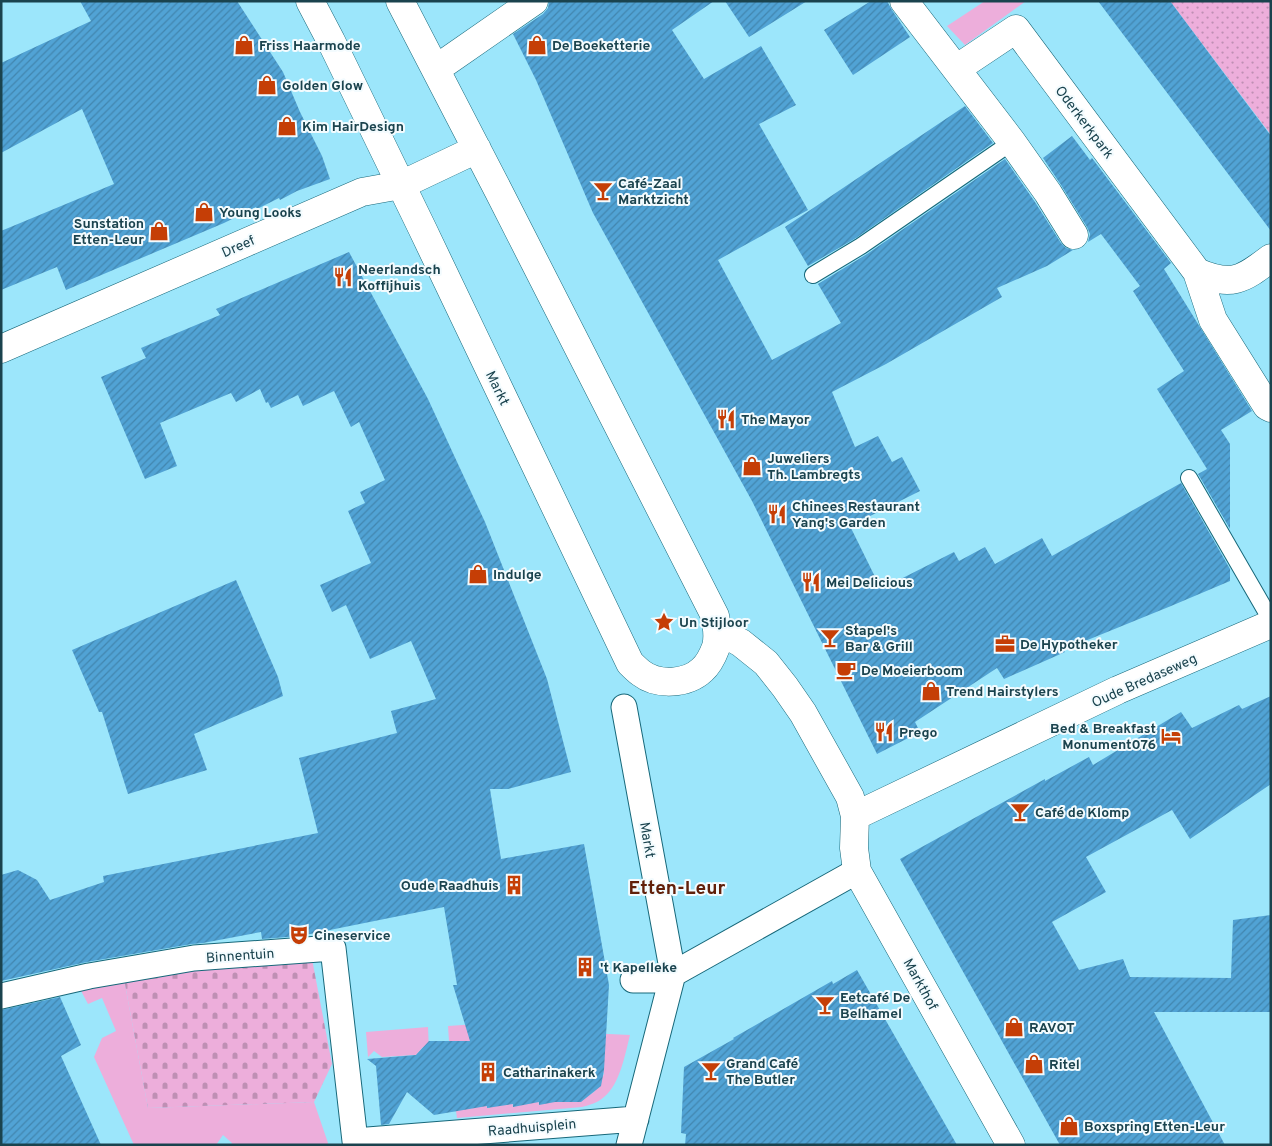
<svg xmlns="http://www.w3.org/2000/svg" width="1272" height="1146" viewBox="0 0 1272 1146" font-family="Overpass,sans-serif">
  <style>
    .grass { fill: #edaedb }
    .cemetery { fill: url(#cemetery-stones) }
    .park { fill: url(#park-dots) }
    .building { fill: url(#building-hatch) }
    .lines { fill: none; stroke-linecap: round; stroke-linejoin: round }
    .service-casing { stroke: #17687a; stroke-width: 18 }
    .pedestrian-casing { stroke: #17687a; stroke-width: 27 }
    .minor-casing { stroke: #17687a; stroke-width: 29 }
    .service { stroke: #fff; stroke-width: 16 }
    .pedestrian { stroke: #fff; stroke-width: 25 }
    .minor { stroke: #fff; stroke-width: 28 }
    .labels { text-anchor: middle; stroke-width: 4; stroke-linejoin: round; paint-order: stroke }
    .poi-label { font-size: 14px; font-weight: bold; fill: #1a434e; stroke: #f3fbfe; text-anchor: start }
    .street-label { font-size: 14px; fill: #1a434e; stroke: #f3fbfe }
    .district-label { font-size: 19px; font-weight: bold; fill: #61200a; stroke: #f3fbfe }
  </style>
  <defs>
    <pattern id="cemetery-stones" width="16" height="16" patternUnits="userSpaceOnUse" patternTransform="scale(1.25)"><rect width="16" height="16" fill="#edaedb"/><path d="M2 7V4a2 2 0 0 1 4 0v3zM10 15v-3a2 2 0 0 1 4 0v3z" fill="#bf8fb4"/></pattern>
    <pattern id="park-dots" width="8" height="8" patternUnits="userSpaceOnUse" patternTransform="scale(1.25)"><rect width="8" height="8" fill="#edaedb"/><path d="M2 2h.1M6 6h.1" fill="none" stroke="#bf8fb4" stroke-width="1.8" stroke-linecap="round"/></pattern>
    <pattern id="building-hatch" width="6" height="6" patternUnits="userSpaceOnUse" patternTransform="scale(1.25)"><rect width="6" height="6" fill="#51a3d5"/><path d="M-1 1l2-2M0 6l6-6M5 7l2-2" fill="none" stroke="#4286af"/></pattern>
  </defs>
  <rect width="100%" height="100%" fill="#9ce6fb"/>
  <path class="grass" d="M985,1H1026L965,45L947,26Z
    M124,979L148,1108L314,1102L328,1143L327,1145H231L232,1143L223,1135L216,1145H134L94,1057L102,1038L116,1031L102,998L88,1004L79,987Z
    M506,1022L481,1045L449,1041L448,1026Z
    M428,1027L429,1052L423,1047L416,1055L382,1057L374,1051L368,1057L366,1032Z
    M566,1032L630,1035C625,1055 620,1084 604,1097C598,1103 589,1105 582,1107L457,1118L456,1111L486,1102L487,1108H490V1101L512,1100L513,1107L538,1098L539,1105L543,1097L574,1102L591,1094L594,1092L603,1076L604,1073L596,1071Z"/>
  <path class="cemetery" d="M312,959L332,1064L314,1102L148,1108L124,979L194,966Z"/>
  <path class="park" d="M1170,1H1271V135L1182,17Z"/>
  <path class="building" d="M80,1H237L283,72L300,112L322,156L330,179L297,191L280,200L279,198L257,209L256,207L224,223L66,290L57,267L1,290V231L114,184L82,109L1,153V63L91,21Z
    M549,1H714L672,30L704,79L761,46L796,105L759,124L808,210L718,260L772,360L841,323L818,284L867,254L1005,159L1035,202L1061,243L1066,248L1073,250L1047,266L997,288L1002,297L886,364L832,392L855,447L878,436L892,462L902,457L920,491L850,526L881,589L954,552L959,561L985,547L995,564L1042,538L1052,556L1181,483L1230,569V581L1171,606L1063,650L1065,652L1004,679L997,668L915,722L920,732L877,754L752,501L593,213L536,80L513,34L543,14L548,8Z
    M725,1H807L749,37Z
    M871,1H887L892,10L910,37L853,75L824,30Z
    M1098,1H1170L1238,92L1271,136V231Z
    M965,106L993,143L856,238L808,266L785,227Z
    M1072,136L1090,160L1092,158L1171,263L1164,269L1252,411L1221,430L1230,444V529L1198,474L1207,469L1157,389L1184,371L1133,291L1140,286L1101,234L1088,242L1090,234L1087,227L1061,185L1043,158Z
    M349,252L428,399L458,464L485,522L547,679L571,772L508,789H490L501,859L584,844L609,985L604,1070L601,1086L581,1102H555L539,1105V1102L513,1107V1104L487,1108V1106L434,1115L407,1092L389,1124L381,1125L376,1066L367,1059L416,1055L429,1041H470L453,985H457L444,907L300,936L262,939L261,932L203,943L192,944L87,962L1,981V875L18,870L37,880L50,900L104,882L103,876L318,833L299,758L397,733L391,711L436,699L411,641L370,659L346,605L332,612L320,585L371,563L348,511L365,503L360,492L385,480L359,422L351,427L334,391L303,406L298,395L271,408L268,402L266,403L260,389L236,402L231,393L160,423L177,466L145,479L101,377L146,358L141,348L220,315L216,309Z
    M236,580L278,677L283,696L194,734L207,770L128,794L102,712H99L72,650Z
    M1271,696V784L1190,839L1172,810L1086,857L1106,892L1052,922L1079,970L1123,959L1130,977L1231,978L1233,920L1271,915V1012H1154L1225,1145H1060L900,859L1045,779V781L1089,757L1093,765L1181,712L1192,728L1239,705L1242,709Z
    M857,970L957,1145H685L686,1134L681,1133L684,1067L734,1039L733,1038L832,981L833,984Z
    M60,997L81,1045L61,1056L101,1145H1V1010Z"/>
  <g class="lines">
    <defs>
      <path id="service" d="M813,275L861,246L1012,142
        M1189,478L1271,620"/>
      <path id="pedestrian" d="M624,707L673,974
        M633,980H671
        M1,996L89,976L194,958L333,948L355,1141L636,1119
        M629,1145L673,974L857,871"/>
      <path id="minor" d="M310,1L331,41L422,228L630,663C633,666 637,670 641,673C658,686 687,684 702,670C709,664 713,655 716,647C719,636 717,626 715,616L499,192L400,1
        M904,1L1012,142L1048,193L1074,235
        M436,69L534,1
        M956,69L1016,29L1197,272C1232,287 1242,280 1271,258
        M1197,272L1213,320L1267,406L1271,408
        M1,349L362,192L401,185L477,149
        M718,630L741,643L766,663L785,687L803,713L850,797L855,816L854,848L857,871L1011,1145
        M855,816L1118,690L1271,624"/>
    </defs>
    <use href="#service" class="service-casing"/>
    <use href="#pedestrian" class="pedestrian-casing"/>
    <use href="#minor" class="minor-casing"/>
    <use href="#service" class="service"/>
    <use href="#pedestrian" class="pedestrian"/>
    <use href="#minor" class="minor"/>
  </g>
  <defs>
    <symbol id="shop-bare" viewBox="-9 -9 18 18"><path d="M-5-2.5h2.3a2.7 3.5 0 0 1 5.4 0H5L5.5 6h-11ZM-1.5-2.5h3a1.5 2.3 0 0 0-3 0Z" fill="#c53e06" stroke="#f3fbfe" stroke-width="2.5" paint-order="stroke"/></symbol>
    <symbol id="bar-bare" viewBox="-9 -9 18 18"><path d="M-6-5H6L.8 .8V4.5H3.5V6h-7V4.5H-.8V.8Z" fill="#c53e06" stroke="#f3fbfe" stroke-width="2.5" paint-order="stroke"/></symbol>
    <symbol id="restaurant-bare" viewBox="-9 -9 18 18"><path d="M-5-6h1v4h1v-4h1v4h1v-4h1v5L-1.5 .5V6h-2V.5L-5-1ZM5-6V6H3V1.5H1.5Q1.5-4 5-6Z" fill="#c53e06" stroke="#f3fbfe" stroke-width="2.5" paint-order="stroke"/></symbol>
    <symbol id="sight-bare" viewBox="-9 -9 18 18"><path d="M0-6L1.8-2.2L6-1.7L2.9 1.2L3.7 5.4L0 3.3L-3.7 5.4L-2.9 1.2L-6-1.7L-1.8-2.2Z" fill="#c53e06" stroke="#f3fbfe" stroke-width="2.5" paint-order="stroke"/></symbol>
    <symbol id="office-bare" viewBox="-9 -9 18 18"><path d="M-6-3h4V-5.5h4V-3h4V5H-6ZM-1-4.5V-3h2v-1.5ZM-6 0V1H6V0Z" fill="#c53e06" stroke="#f3fbfe" stroke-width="2.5" paint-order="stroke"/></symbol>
    <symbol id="cafe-bare" viewBox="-9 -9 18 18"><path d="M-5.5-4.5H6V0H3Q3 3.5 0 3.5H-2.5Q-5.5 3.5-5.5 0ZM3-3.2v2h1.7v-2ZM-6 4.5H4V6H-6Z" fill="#c53e06" stroke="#f3fbfe" stroke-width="2.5" paint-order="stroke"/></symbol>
    <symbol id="hotel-bare" viewBox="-9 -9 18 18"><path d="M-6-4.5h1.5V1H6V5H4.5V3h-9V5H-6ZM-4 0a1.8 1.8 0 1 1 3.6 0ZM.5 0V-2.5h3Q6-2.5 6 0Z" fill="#c53e06" stroke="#f3fbfe" stroke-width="2.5" paint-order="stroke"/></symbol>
    <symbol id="building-bare" viewBox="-9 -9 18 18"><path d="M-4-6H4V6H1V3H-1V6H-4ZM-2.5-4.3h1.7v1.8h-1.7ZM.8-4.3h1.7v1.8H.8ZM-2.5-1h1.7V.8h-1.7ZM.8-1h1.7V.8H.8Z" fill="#c53e06" stroke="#f3fbfe" stroke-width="2.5" paint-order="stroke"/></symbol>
    <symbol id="theatre-bare" viewBox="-9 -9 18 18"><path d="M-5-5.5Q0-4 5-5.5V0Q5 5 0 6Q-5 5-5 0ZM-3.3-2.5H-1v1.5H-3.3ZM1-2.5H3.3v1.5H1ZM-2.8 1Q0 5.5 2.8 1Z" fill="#c53e06" stroke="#f3fbfe" stroke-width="2.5" paint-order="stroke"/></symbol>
  </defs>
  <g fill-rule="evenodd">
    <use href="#shop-bare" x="230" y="31" width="28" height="28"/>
    <use href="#shop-bare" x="523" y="31" width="28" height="28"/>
    <use href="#shop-bare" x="253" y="71" width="28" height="28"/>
    <use href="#shop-bare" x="273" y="112" width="28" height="28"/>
    <use href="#bar-bare" x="589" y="177" width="28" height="28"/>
    <use href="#shop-bare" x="190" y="198" width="28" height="28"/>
    <use href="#shop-bare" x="145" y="217" width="28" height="28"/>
    <use href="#restaurant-bare" x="329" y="263" width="28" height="28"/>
    <use href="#restaurant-bare" x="712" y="405" width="28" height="28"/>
    <use href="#shop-bare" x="738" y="452" width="28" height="28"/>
    <use href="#restaurant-bare" x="763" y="500" width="28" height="28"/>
    <use href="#shop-bare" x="464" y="560" width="28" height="28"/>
    <use href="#restaurant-bare" x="797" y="568" width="28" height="28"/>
    <use href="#sight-bare" x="650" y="608" width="28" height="28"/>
    <use href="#bar-bare" x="816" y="624" width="28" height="28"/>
    <use href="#office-bare" x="991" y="630" width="28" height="28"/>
    <use href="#cafe-bare" x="832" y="656" width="28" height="28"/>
    <use href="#shop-bare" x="917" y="677" width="28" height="28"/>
    <use href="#restaurant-bare" x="870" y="718" width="28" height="28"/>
    <use href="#hotel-bare" x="1157" y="722" width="28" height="28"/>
    <use href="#bar-bare" x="1006" y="798" width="28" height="28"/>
    <use href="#building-bare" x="500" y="871" width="28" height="28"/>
    <use href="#theatre-bare" x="285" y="921" width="28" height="28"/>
    <use href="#building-bare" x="571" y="953" width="28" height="28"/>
    <use href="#bar-bare" x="811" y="991" width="28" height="28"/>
    <use href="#shop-bare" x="1000" y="1013" width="28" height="28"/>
    <use href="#shop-bare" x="1020" y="1050" width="28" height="28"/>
    <use href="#bar-bare" x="697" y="1057" width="28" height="28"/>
    <use href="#building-bare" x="474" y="1058" width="28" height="28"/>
    <use href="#shop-bare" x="1055" y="1112" width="28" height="28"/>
  </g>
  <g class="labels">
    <g class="poi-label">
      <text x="259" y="50">Friss Haarmode</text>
      <text x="552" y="50">De Boeketterie</text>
      <text x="282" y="90">Golden Glow</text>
      <text x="302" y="131">Kim HairDesign</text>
      <text x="618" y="188">Café-Zaal<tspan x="618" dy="16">Marktzicht</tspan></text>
      <text x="219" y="217">Young Looks</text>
      <text x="144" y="228" text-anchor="end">Sunstation<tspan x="144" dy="16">Etten-Leur</tspan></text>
      <text x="358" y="274">Neerlandsch<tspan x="358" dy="16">Koffijhuis</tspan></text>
      <text x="741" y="424">The Mayor</text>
      <text x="767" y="463">Juweliers<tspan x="767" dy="16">Th. Lambregts</tspan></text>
      <text x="792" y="511">Chinees Restaurant<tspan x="792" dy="16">Yang's Garden</tspan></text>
      <text x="493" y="579">Indulge</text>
      <text x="826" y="587">Mei Delicious</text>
      <text x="679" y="627">Un Stijloor</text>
      <text x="845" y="635">Stapel's<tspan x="845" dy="16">Bar &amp; Grill</tspan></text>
      <text x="1020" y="649">De Hypotheker</text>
      <text x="861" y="675">De Moeierboom</text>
      <text x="946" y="696">Trend Hairstylers</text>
      <text x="1156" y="733" text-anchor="end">Bed &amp; Breakfast<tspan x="1156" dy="16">Monument076</tspan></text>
      <text x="899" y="737">Prego</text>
      <text x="1035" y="817">Café de Klomp</text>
      <text x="499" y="890" text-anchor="end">Oude Raadhuis</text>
      <text x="314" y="940">Cineservice</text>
      <text x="600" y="972">'t Kapelleke</text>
      <text x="840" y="1002">Eetcafé De<tspan x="840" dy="16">Belhamel</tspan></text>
      <text x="1029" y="1032">RAVOT</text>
      <text x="726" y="1068">Grand Café<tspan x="726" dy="16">The Butler</tspan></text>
      <text x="1049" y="1069">Ritel</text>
      <text x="503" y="1077">Catharinakerk</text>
      <text x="1084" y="1131">Boxspring Etten-Leur</text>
    </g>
    <g class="street-label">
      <text transform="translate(1085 122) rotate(53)" y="5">Oderkerkpark</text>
      <text transform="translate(238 246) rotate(-24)" y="5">Dreef</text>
      <text transform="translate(498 388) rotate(64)" y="5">Markt</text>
      <text transform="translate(1144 680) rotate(-24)" y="5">Oude Bredaseweg</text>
      <text transform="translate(648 840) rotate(80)" y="5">Markt</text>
      <text transform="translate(240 955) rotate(-4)" y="5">Binnentuin</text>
      <text transform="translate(921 984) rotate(61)" y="5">Markthof</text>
      <text transform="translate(532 1127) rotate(-5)" y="5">Raadhuisplein</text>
    </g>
    <g class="district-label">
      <text x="677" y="894">Etten-Leur</text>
    </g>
  </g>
  <rect width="1272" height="1146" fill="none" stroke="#1a434e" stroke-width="5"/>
</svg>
